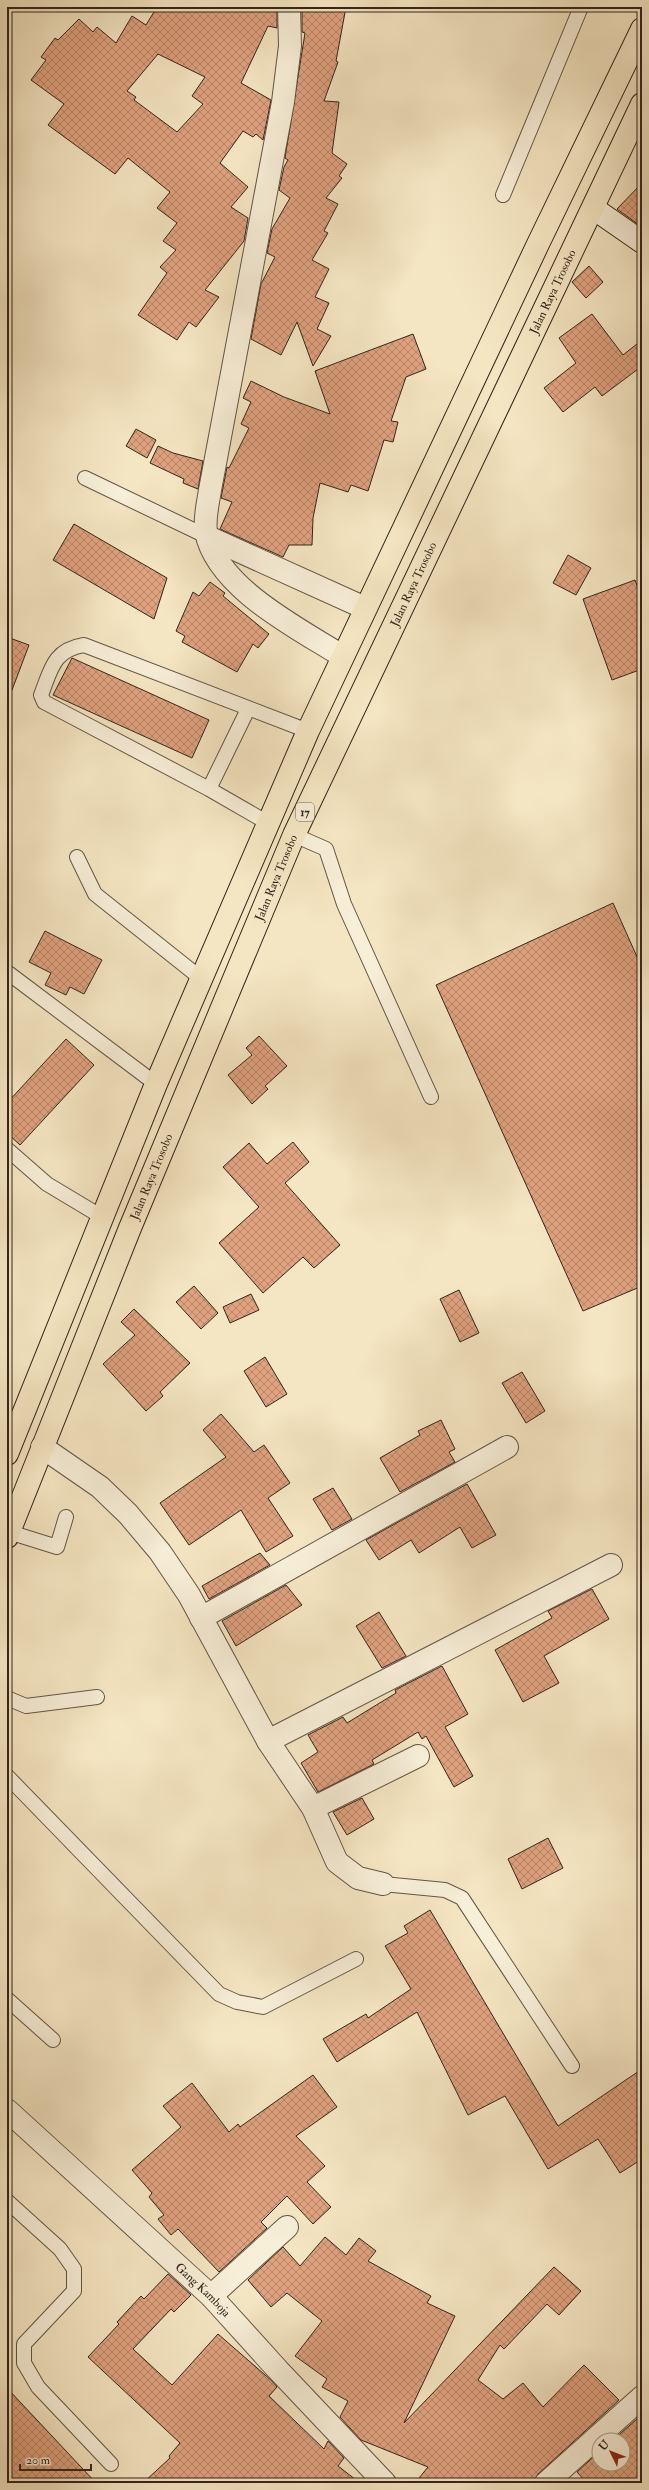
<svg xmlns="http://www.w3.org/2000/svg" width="649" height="2490" viewBox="0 0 649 2490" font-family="'IM FELL Double Pica',serif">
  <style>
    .building { fill: url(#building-cross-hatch); stroke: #31251b; fill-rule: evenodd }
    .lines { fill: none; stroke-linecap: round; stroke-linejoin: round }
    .lane-casing { stroke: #625545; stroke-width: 16 }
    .street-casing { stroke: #625545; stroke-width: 24 }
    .secondary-casing { stroke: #31251b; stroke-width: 24 }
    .highway-casing { stroke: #31251b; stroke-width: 24 }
    .lane { stroke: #f8efd8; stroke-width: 14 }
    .street { stroke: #f8efd8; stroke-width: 22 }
    .secondary { stroke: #f8efd8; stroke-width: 22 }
    .highway { stroke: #f5e6c3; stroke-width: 22 }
    .labels { text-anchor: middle; stroke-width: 4; stroke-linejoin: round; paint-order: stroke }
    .shield { fill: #f8efd8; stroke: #6d6254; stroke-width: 1 }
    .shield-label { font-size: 11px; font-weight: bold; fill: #31251b }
    .street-label { font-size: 12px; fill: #31251b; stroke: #f8efd8 }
  </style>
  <defs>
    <pattern id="building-cross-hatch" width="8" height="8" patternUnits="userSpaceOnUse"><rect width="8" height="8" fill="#e0a27f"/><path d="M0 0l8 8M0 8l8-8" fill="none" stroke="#b68467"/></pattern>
  </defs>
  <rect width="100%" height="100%" fill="#f5e6c3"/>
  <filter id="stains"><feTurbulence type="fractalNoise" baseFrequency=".005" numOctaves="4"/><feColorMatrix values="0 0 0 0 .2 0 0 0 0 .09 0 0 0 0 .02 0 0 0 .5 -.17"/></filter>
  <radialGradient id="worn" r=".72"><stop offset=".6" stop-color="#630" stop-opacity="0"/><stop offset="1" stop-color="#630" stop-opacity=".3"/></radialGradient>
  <path class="building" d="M157,7H277V28L268,26L241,83L271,100L263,140L256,134L253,137L243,131L220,163L248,187L231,207L248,218L244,241L205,290L219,297L196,327L189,322L177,340L138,315L167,273L160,267L176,250L163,241L177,223L157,208L170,192L128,158L115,174L48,125L64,104L31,80L46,60L41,57L55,38L58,40L79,19L93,32L97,27L116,43L132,16L146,25ZM158,54L205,77L192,96L203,104L177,132L134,100L136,97L127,91Z
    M302,7H346L336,61L338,62L324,101L339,102L332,153L347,164L339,176L342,178L326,198L338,204L324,231L328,233L312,260L329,269L315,297L329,303L317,329L331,336L313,366L297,322L281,355L251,339L261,284L275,257L267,253L272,229L290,198L279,190L284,167L288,160L285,158L305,33L302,32Z
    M642,183V227L617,209Z
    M589,266L603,282L586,298L572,282Z
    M592,314L623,355L642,340V366L602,396L595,387L563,412L544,388L576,363L559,338Z
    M413,334L426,369L406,377L391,421L398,422L393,442L384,440L368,491L351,485L348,492L320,483L313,518L312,545H289L283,557L220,529L232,502L221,498L227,467L229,468L249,428L241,424L251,402L243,398L251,381L284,397L330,414L315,371Z
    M136,429L156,440L147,458L126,446Z
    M158,446L173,453L203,461L198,489L183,483L184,479L150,463Z
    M74,524L167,578L154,619L53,560Z
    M568,555L591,568L576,595L553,583Z
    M635,580L642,599V669L612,680L583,599Z
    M210,582L225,593L223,596L269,634L258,648L253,644L237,672L182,642L185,636L176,631L193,592L199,596Z
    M7,637L29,645L9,698H7Z
    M72,658L209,720L192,758L53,695Z
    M613,903L642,968V1286L583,1311L436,985Z
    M45,931L102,960L84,994L70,987L66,995L45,985L51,973L29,962Z
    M259,1036L287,1066L265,1086L268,1089L252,1104L228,1075L252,1055L246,1048Z
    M66,1039L94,1065L20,1145L7,1133V1103Z
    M293,1142L309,1162L285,1183L340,1245L314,1268L303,1257L263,1293L219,1243L259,1207L223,1167L249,1143L267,1164Z
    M194,1286L218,1313L201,1329L176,1302Z
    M459,1290L479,1333L460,1342L440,1299Z
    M251,1294L259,1310L230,1323L223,1307Z
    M134,1309L190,1363L160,1392L163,1396L146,1411L103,1364L135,1335L121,1322Z
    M265,1357L287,1394L266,1407L244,1371Z
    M522,1372L545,1411L526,1423L502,1383Z
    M221,1414L254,1452L264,1445L290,1483L268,1498L293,1536L266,1552L241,1510L189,1545L160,1503L226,1457L203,1430Z
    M441,1420L455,1449L449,1452L455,1462L400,1492L380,1458L420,1435L418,1431Z
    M467,1484L496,1535L472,1548L460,1527L419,1553L411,1540L379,1560L366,1540Z
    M333,1488L352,1519L332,1530L313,1499Z
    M260,1553L270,1565L209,1599L202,1586Z
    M286,1585L302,1605L236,1646L222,1621Z
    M592,1589L609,1619L544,1656L559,1683L523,1702L495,1650L552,1618L548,1611Z
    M379,1612L406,1656L382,1668L356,1626Z
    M442,1666L468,1714L445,1727L473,1776L454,1787L426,1736L422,1739L418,1732L372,1760L374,1764L318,1792L301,1763L318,1752L308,1735L343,1717L347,1723L396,1693L395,1690Z
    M362,1798L374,1819L347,1835L333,1812Z
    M548,1838L563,1868L522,1889L508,1859Z
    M430,1910L558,2126L642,2069V2159L620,2173L598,2139L548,2169L505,2096L468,2115L417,2012L337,2062L323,2039L366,2014L368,2018L411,1989L385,1946L408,1933L404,1926Z
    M313,2075L337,2107L296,2136L325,2166L307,2182L331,2207L313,2224L287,2196L261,2222L267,2228L219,2272L178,2229L171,2235L158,2219L164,2215L149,2197L152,2193L132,2170L181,2127L163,2106L192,2083L229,2132L238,2124L240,2127Z
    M325,2237L346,2255L359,2238L376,2251L368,2261L431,2296L427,2303L455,2316L404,2423L554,2267L581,2291L559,2315L547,2304L504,2349L500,2345L478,2380L503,2399L523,2383L543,2407L584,2365L619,2400L538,2474L534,2483H415L428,2467L361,2440L340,2417L348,2401L322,2387L327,2379L295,2356L322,2321L287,2293L271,2307L248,2280L283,2247L300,2266Z
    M168,2274L191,2295L174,2312L171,2309L133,2349L172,2385L218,2334L272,2381L277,2387L269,2396L324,2449L328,2441L344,2458L338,2466L360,2483H143L170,2458L169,2456L180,2443L88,2357L119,2324L117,2322L141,2296L144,2299Z
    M7,2388L96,2483H7Z
    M638,2418L642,2421V2483H587L577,2472L599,2452V2464H623V2440H613Z"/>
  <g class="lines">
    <defs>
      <path id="lane" d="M503,195L581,7
        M85,478L208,537
        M209,789L248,709
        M268,823L209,789L44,702L41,695C51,670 53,650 84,645L308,731
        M294,835L326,849L344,904L431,1097
        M77,857L95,894L203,980
        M7,972L156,1084
        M7,1149L47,1184L102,1217
        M9,1532L57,1547L66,1517
        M7,1698L26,1706L97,1697
        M7,1776L219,1994L237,2002L263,2007L356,1959
        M383,1884L445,1890L462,1898L572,2066
        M7,1999L53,2040
        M7,2201L60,2249L74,2269V2291L24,2344V2363L38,2387L111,2464"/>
      <g id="street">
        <path d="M289,7L290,46L283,102L210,490C208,503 204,519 206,532C217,588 298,628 342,656"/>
        <path d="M208,537L365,608"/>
        <path d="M42,1447L100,1487L128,1514L160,1552L189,1595L268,1741L313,1808L337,1862L358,1878L383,1884"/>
        <path d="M201,1618L507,1447"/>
        <path d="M268,1741L611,1565"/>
        <path d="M313,1808L418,1756"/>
        <path id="s1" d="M7,2110L211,2296L278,2370L385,2483"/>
        <path d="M211,2296L287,2227"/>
        <path d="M546,2483L642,2397"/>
      </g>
      <path id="secondary" d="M593,208L642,242"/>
      <g id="highway">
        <path d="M7,1454L156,1084L308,731L538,244L642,29"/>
        <path id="s2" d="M7,1537L130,1228L294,835L642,104"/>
      </g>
    </defs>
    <use href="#lane" class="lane-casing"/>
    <use href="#street" class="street-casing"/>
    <use href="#secondary" class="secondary-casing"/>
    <use href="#highway" class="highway-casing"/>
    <use href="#lane" class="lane"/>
    <use href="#street" class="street"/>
    <use href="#secondary" class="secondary"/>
    <use href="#highway" class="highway"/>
  </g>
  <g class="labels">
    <rect class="shield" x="296" y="803" width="18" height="18" rx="3"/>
    <g class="shield-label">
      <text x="305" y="816">17</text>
    </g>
    <g class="street-label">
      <text dy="4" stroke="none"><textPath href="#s2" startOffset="1360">Jalan Raya Trosobo</textPath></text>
      <text dy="4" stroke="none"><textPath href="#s2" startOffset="1036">Jalan Raya Trosobo</textPath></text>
      <text dy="4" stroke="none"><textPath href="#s2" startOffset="712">Jalan Raya Trosobo</textPath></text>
      <text dy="4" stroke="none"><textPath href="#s2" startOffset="388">Jalan Raya Trosobo</textPath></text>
      <text dy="4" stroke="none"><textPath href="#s1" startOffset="266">Gang Kamboja</textPath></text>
    </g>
  </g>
  <rect width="649" height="2490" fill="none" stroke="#f5e6c3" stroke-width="24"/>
  <rect x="8" y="8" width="633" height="2474" fill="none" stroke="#31251b" stroke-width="2"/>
  <rect x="12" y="12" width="625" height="2466" fill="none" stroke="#31251b"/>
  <g transform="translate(611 2452) rotate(313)"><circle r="19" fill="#f8efd8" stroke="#a89e8c"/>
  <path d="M0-3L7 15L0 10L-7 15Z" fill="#8f2418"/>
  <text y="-6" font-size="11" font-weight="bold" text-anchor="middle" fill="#31251b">U</text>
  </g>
  <path d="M20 2464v6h71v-6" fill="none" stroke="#31251b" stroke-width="2"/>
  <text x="26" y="2464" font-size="12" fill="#31251b" stroke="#f8efd8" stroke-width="3" paint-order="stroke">20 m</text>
  <rect width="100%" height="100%" filter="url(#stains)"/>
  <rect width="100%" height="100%" fill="url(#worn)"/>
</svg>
